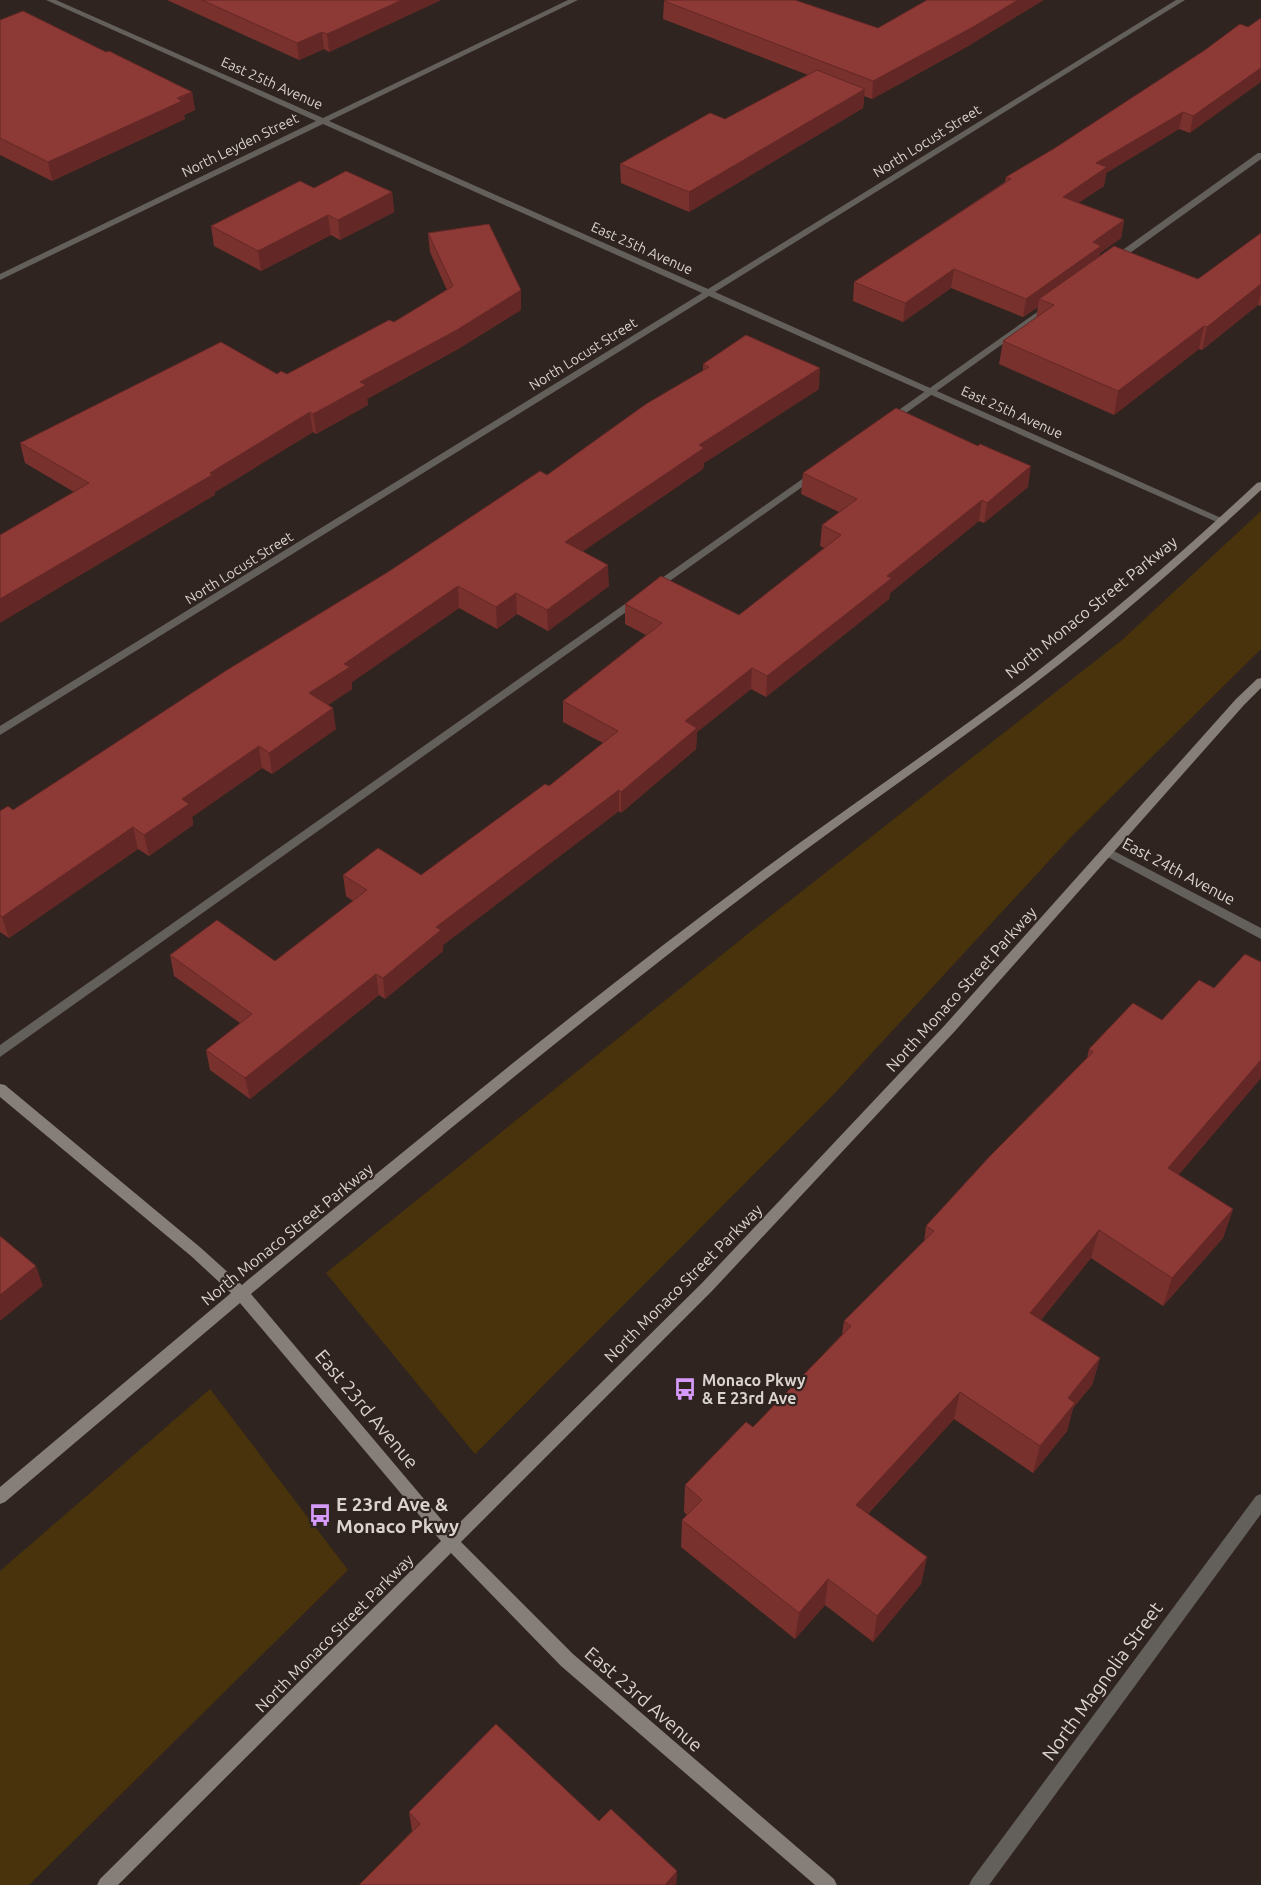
<svg xmlns="http://www.w3.org/2000/svg" width="1261" height="1885" viewBox="0 0 1261 1885" font-family="Ubuntu,sans-serif">
  <style>
    .green { fill: #48330c }
    .lines { fill: none; stroke-linecap: round; stroke-linejoin: round }
    .lane { fill: #635f5b; fill-rule: evenodd }
    .street { fill: #635f5b; fill-rule: evenodd }
    .secondary { fill: #867e78; fill-rule: evenodd }
    .wall { fill: #79312e }
    .shaded-wall { fill: #632826 }
    .building { fill: #8d3936; stroke: #632826 }
    .labels { text-anchor: middle; stroke-width: 4.5; stroke-linejoin: round; paint-order: stroke }
    .far-street-label { font-size: 14px; fill: #dbd3d0; stroke: #2f241f }
    .street-label { font-size: 16px; fill: #dbd3d0; stroke: #2f241f }
    .poi-label { font-size: 16px; font-weight: bold; fill: #dbd3d0; stroke: #2f241f; text-anchor: start }
    .near-street-label { font-size: 19px; fill: #dbd3d0; stroke: #2f241f }
    .near-poi-label { font-size: 19px; font-weight: bold; fill: #dbd3d0; stroke: #2f241f; text-anchor: start }
  </style>
  <rect width="100%" height="100%" fill="#2f241f"/>
  <path class="green" d="M1261,511V649L1071,837L835,1093L475,1454L326,1273L764,921L1122,640Z
    M210,1389L348,1570L29,1885H0V1571Z"/>
  <g class="lines">
    <path class="lane" d="M1258,153H1261V159L1116,263H1110V259Z
      M1050,303L1053,304V308L892,423H886V419Z
      M815,470L820,473L819,475L0,1057V1045Z"/>
    <path class="street" d="M46,0H56L323,118L568,0H578L329,121L708,289L1176,0H1185L715,292L1228,521L1223,524L1219,523L709,296L0,735V726L702,293L323,124L0,280V274L316,121Z
      M1108,848L1261,928V939L1104,855L1102,852Z
      M1261,1494V1514L989,1885H969L972,1879L1256,1496Z"/>
    <path class="secondary" d="M1261,482V490C1188,558 1113,624 1034,684C944,752 851,815 761,883C587,1015 418,1154 251,1294L451,1531L702,1283L945,1025L1236,699L1257,679L1261,678V688L1244,705L955,1031L712,1291L461,1542L573,1654L834,1879L837,1885H815L561,1666L451,1553L118,1885H97L100,1879L441,1541L240,1303L5,1502L0,1504V1487L231,1293L191,1256L0,1097V1084L5,1085L201,1248L242,1285C410,1145 580,1006 756,875C846,808 940,745 1030,677C1109,616 1184,551 1257,483Z"/>
  </g>
  <path class="wall" d="M167,0H441L329,52L324,49L299,60Z
    M664,1L878,28L970,45L872,99L864,96L863,108L689,212L621,183L620,164L725,119L808,75L663,19Z
    M0,20L106,52L192,92L195,110L184,115L185,119L52,181L0,155Z
    M1240,24L1190,133L1179,129L1106,173L1104,186L1078,203L1124,220L1121,238L1100,253L1099,256L1198,279L1261,233V306L1258,305L1202,350L1199,349L1114,415L999,364L1003,341L1036,318L1038,307L1023,317L951,288L903,322L853,301L854,282L1005,182L1006,177L1055,148L1205,50Z
    M314,188L392,192L394,212L340,240L331,235L261,271L214,246L211,226Z
    M428,233L521,290V310L458,349L367,399L368,405L316,434L313,432L215,492V495L74,492L25,463L20,443L277,374H287L394,322L447,290L430,252Z
    M703,364L819,389L704,463L703,469L583,551L609,586L548,631L517,614L497,629L459,608L352,682V689L328,705L336,729L272,774L262,768L192,817L193,825L149,856L138,849L9,938L0,932V811L13,810L388,572L547,475L703,371Z
    M803,473L1028,487L984,523L979,521L890,593L889,599L766,697L751,689L697,732L696,749L621,813L619,811L443,945V951L385,999L379,995L250,1099L210,1070L206,1050L240,1023L174,976L170,955L275,961L353,901L346,896L343,875H421L549,786L603,743L563,722V701L646,635L625,624V604L739,615L824,548L820,546L822,525L839,512L801,494Z
    M1261,962V1078L1178,1175L1233,1209L1223,1238L1163,1306L1091,1258L1041,1320L1100,1358L1092,1385L1073,1408L1067,1431L1033,1473L954,1419L868,1514L927,1557L921,1584L873,1642L825,1605L795,1639L681,1547L682,1520L687,1515L684,1512L685,1485L753,1427L842,1335L844,1321L924,1242L926,1226L1087,1058L1089,1049L1162,1020L1214,988Z
    M409,1812L599,1821L677,1871L676,1885H359L412,1831Z"/>
  <path class="shaded-wall" d="M402,0H441L329,52L327,34Z
    M1018,0H1044L970,45L872,99L873,81Z
    M322,32L324,49L299,60L297,43Z
    M1261,68V82L1190,133L1193,116Z
    M865,89L863,108L689,212V192Z
    M192,92L195,110L184,115L185,119L52,181L48,162Z
    M1183,112L1179,129L1106,173L1104,186L1060,215L1063,197L1096,163Z
    M392,192L394,212L340,240L338,220Z
    M328,215L331,235L261,271L258,251Z
    M1124,220L1121,238L1100,253L1098,264L1039,299L1038,307L1023,317L1026,299L1093,242Z
    M954,269L951,288L903,322L905,303Z
    M1261,284V293L1258,305L1202,350L1207,327Z
    M521,290V310L458,349L367,399L368,405L316,434L313,414L360,382Z
    M1204,326L1199,349L1114,415L1118,391Z
    M820,368L819,389L704,463L703,469L566,563L565,542L699,445Z
    M310,412L313,432L215,492V495L0,623V599Z
    M1031,466L1028,487L984,523L987,503Z
    M982,500L979,521L890,593L889,599L766,697L767,676L887,576Z
    M608,565L609,586L548,631L547,610Z
    M458,586L459,608L352,682V689L312,715L309,693L344,664Z
    M516,593L517,614L497,629L496,607Z
    M752,668L751,689L697,732L696,749L621,813V792L685,721Z
    M333,708L336,729L272,774L269,753Z
    M259,746L262,768L192,817L193,825L149,856L144,835L182,799Z
    M619,790V811L443,945V951L385,999L383,978L436,927Z
    M133,827L138,849L9,938L2,917Z
    M376,974L379,995L250,1099L245,1078Z
    M1261,1060V1078L1159,1198L1168,1168Z
    M1233,1209L1223,1238L1163,1306L1172,1278Z
    M1099,1230L1091,1258L1023,1342L1030,1313Z
    M36,1266L43,1286L0,1321V1295Z
    M1100,1358L1092,1385L1073,1408L1067,1431L1033,1473L1040,1446L1068,1398Z
    M960,1392L954,1419L852,1531L856,1505Z
    M927,1557L921,1584L873,1642L877,1616Z
    M828,1579L825,1605L795,1639L799,1613Z
    M677,1871L676,1885H665Z"/>
  <path class="building" d="M202,0H402L327,34L322,32L297,43Z
    M666,0H795L878,28L927,0H1018L973,27L873,81L664,1Z
    M23,11L106,52L109,51L192,92L177,98L182,101L48,162L0,138V20Z
    M1261,18V68L1193,116L1183,112L1096,163L1107,167L1063,197L1124,220L1093,242L1101,246L1026,299L954,269L905,303L854,282L1011,179L1006,177L1055,148L1205,50L1240,24L1248,27Z
    M817,70L865,89L689,192L620,164L710,113L725,119Z
    M346,171L392,192L338,220L328,215L258,251L211,226L300,181L314,188Z
    M489,224L521,290L457,330L360,382L366,385L313,414L310,412L210,473L212,475L0,599V535L89,483L20,443L221,342L277,374L281,371L287,374L389,320L394,322L453,286L428,233Z
    M1261,233V284L1207,327L1204,326L1118,391L1003,341L1054,305L1039,299L1114,246L1198,279Z
    M746,335L820,368L699,445L704,448L565,542L608,565L547,610L516,593L496,607L458,586L344,664L350,667L309,693L333,708L269,753L259,746L182,799L189,804L144,835L133,827L2,917L0,916V811L8,806L13,810L227,670L388,572L540,471L547,475L646,404L709,367L703,364Z
    M896,408L978,446L980,444L1031,466L987,503L982,500L887,576L892,578L767,676L752,668L685,721L697,728L621,792L619,790L436,927L441,930L383,978L376,974L245,1078L206,1050L252,1014L170,955L217,920L275,961L367,890L343,875L378,848L421,875L545,784L549,786L618,731L563,701L662,623L625,604L661,576L739,615L841,535L822,525L857,499L803,473Z
    M1245,954L1261,962V1060L1168,1168L1233,1209L1172,1278L1099,1230L1030,1313L1100,1358L1068,1398L1075,1403L1040,1446L960,1392L856,1505L927,1557L877,1616L828,1579L799,1613L682,1520L702,1500L685,1485L746,1422L753,1427L851,1326L844,1321L934,1231L926,1226L990,1156L1093,1052L1089,1049L1133,1003L1162,1020L1199,980L1214,988Z
    M0,1236L36,1266L0,1295Z
    M496,1724L599,1821L611,1809L677,1871L665,1885H359L420,1824L409,1812Z"/>
  <defs>
    <symbol id="bus-bare" viewBox="-9 -9 18 18"><path d="M-5-6H5V4H4V6H2V4H-2V6H-4V4H-5ZM-3.5-4V0h7V-4ZM-3.5 1.2v1.5H-2V1.2ZM2 1.2v1.5H3.5V1.2Z" fill="#d69bfa" stroke="#2f241f" stroke-width="2.5" paint-order="stroke"/></symbol>
  </defs>
  <g fill-rule="evenodd">
    <use href="#bus-bare" x="669" y="1373" width="32" height="32"/>
    <use href="#bus-bare" x="304" y="1499" width="32" height="32"/>
  </g>
  <g class="labels">
    <g class="far-street-label">
      <text transform="translate(272 83) rotate(24)" y="5">East 25th Avenue</text>
      <text transform="translate(927 141) rotate(-32)" y="5">North Locust Street</text>
      <text transform="translate(240 145) rotate(-26)" y="5">North Leyden Street</text>
      <text transform="translate(642 248) rotate(24)" y="5">East 25th Avenue</text>
      <text transform="translate(583 354) rotate(-32)" y="5">North Locust Street</text>
      <text transform="translate(1012 412) rotate(24)" y="5">East 25th Avenue</text>
      <text transform="translate(239 568) rotate(-32)" y="5">North Locust Street</text>
    </g>
    <g class="street-label">
      <text transform="translate(1091 607) rotate(-39)" y="6">North Monaco Street Parkway</text>
      <text transform="translate(1179 871) rotate(28)" y="6">East 24th Avenue</text>
      <text transform="translate(961 989) rotate(-48)" y="6">North Monaco Street Parkway</text>
      <text transform="translate(287 1234) rotate(-39)" y="6">North Monaco Street Parkway</text>
      <text transform="translate(683 1283) rotate(-45)" y="6">North Monaco Street Parkway</text>
      <text transform="translate(334 1633) rotate(-45)" y="6">North Monaco Street Parkway</text>
    </g>
    <g class="poi-label">
      <text x="702" y="1386">Monaco Pkwy<tspan x="702" dy="18">&amp; E 23rd Ave</tspan></text>
    </g>
    <g class="near-street-label">
      <text transform="translate(367 1409) rotate(50)" y="7">East 23rd Avenue</text>
      <text transform="translate(1102 1681) rotate(-54)" y="7">North Magnolia Street</text>
      <text transform="translate(644 1699) rotate(41)" y="7">East 23rd Avenue</text>
    </g>
    <g class="near-poi-label">
      <text x="336" y="1511">E 23rd Ave &amp;<tspan x="336" dy="22">Monaco Pkwy</tspan></text>
    </g>
  </g>
</svg>
